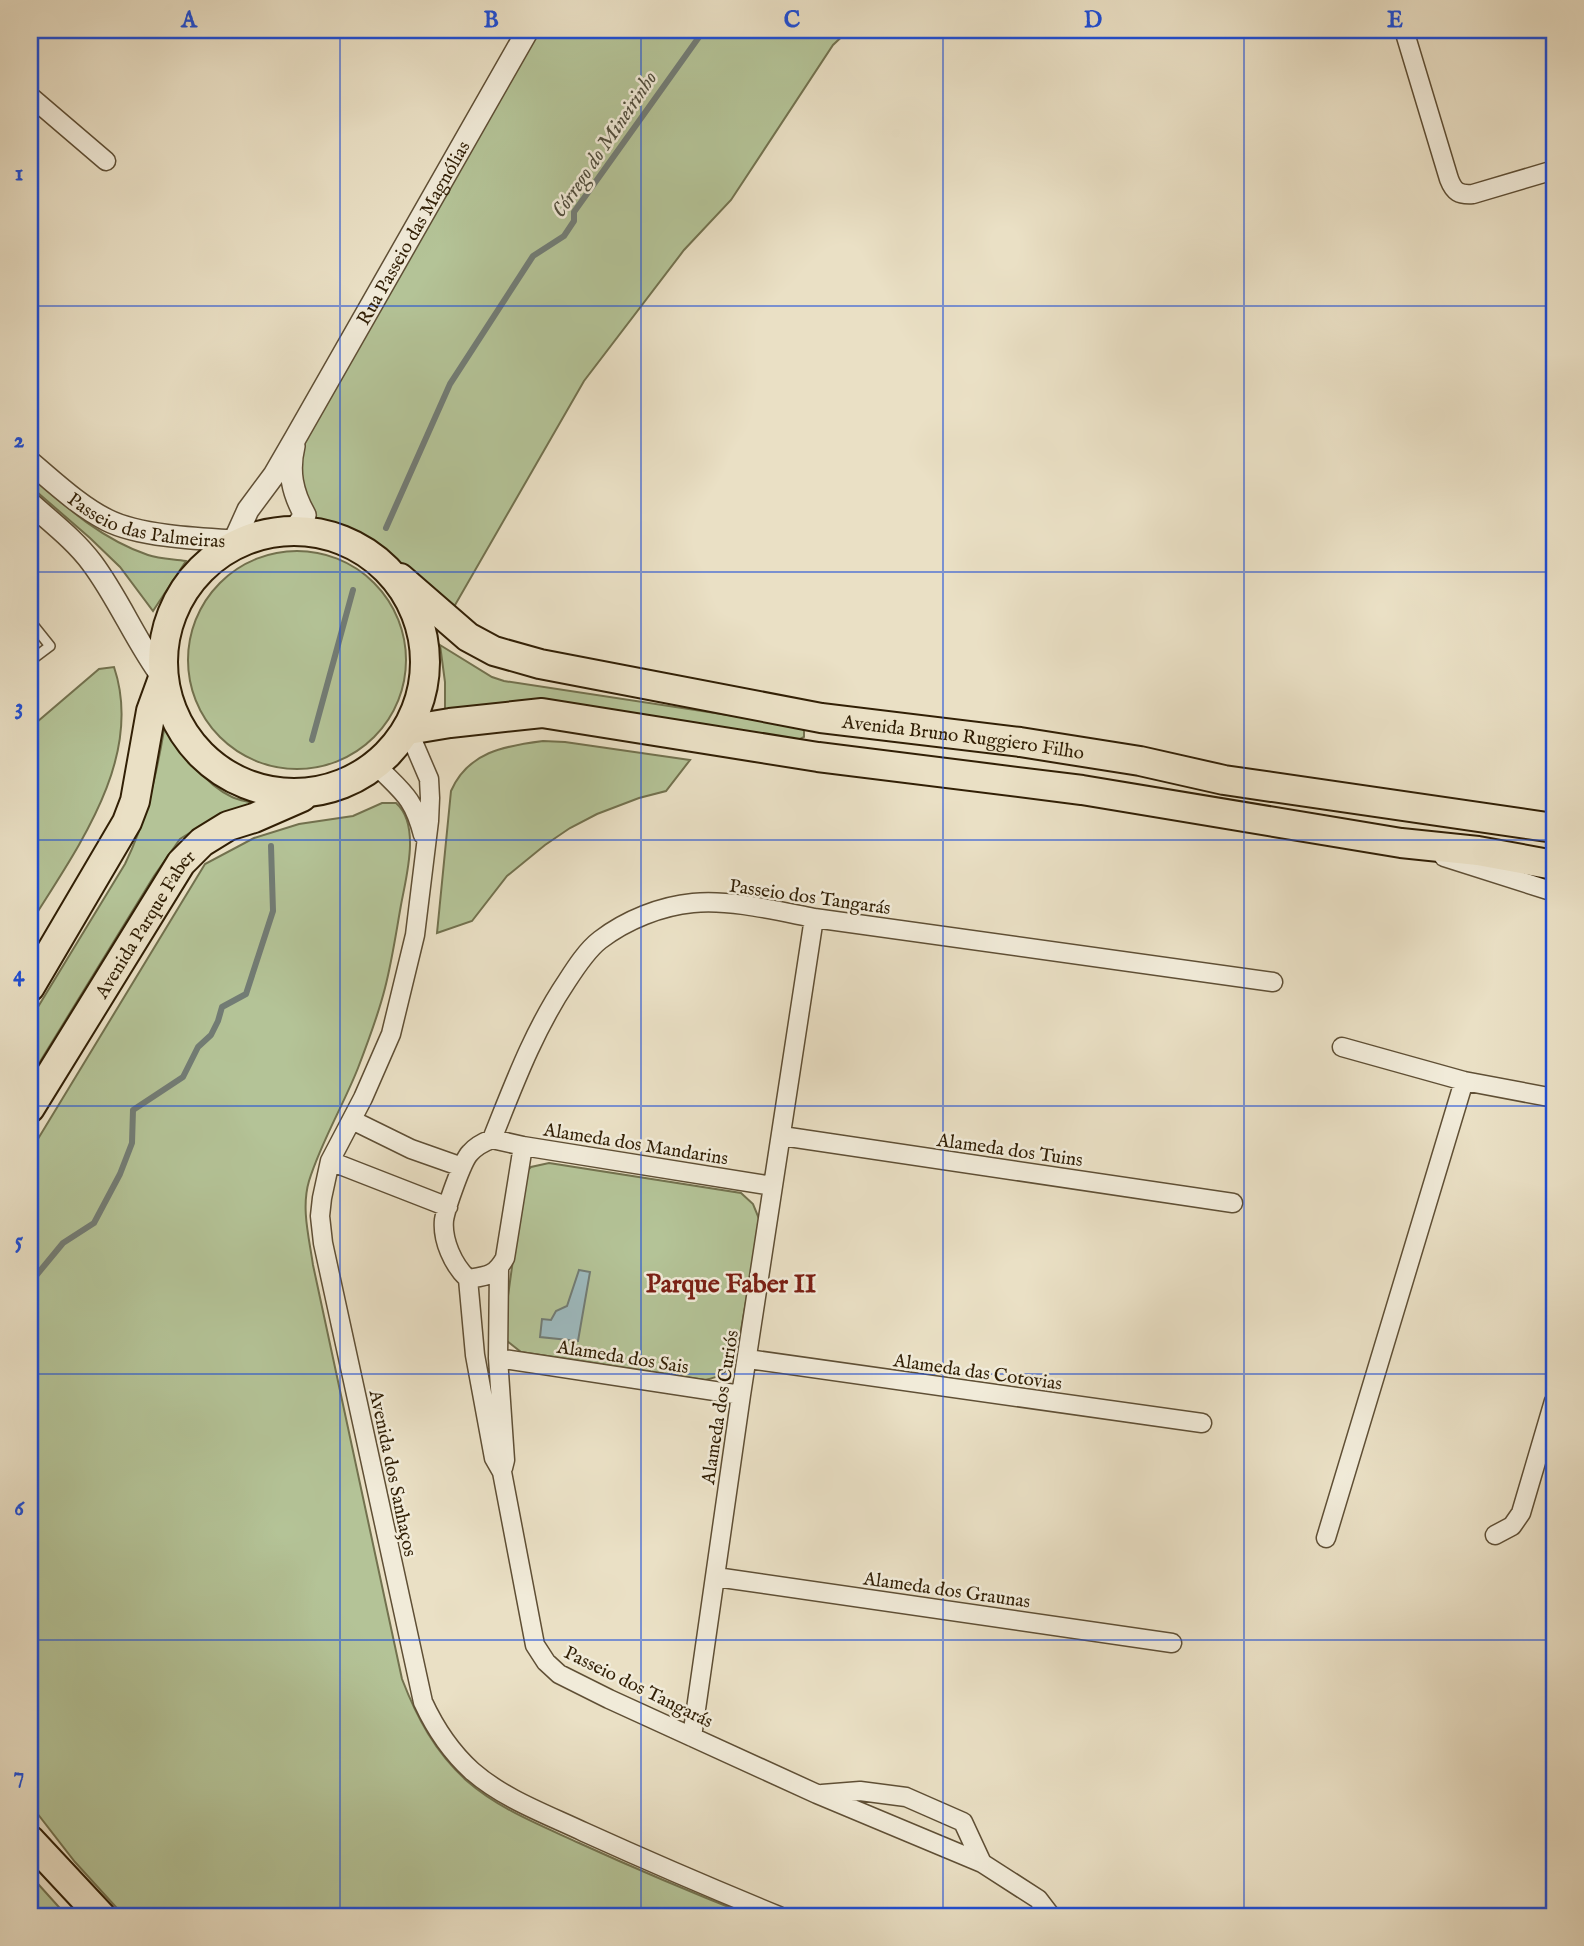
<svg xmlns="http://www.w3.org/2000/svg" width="1584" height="1946" viewBox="0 0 1584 1946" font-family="'IM FELL English',serif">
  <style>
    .green { fill: #b4c397; stroke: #72714e; stroke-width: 2 }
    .water { fill: #9dbabf; stroke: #727c75; stroke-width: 2 }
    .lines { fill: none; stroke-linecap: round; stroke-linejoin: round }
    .stream { stroke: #727c75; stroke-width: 6 }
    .service-casing { stroke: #5f4f35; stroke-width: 12 }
    .minor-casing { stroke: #5f4f35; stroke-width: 21 }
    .tertiary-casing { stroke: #5f4f35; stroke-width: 24 }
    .primary-casing { stroke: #311f05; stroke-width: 32 }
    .service { stroke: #f1ebd9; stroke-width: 9 }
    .minor { stroke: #f1ebd9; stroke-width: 18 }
    .tertiary { stroke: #f1ebd9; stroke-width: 21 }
    .primary { stroke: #eae0c5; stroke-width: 28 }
    .grid { fill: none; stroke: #1d4ed8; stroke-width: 2; stroke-opacity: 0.55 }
    .labels { text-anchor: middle; stroke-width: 5; stroke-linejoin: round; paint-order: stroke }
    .street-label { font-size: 19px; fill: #311f05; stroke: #f1ebd9 }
    .water-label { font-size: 21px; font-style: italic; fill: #514e3d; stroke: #f1ebd9 }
    .district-label { font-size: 26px; font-weight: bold; fill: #7a1f14; stroke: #f1ebd9 }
    .neatline { fill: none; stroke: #1d4ed8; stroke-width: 2.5 }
    .grid-label { font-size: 23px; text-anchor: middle; font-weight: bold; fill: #1d4ed8 }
  </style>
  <rect width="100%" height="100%" fill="#eae0c5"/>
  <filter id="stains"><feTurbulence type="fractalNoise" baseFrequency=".00286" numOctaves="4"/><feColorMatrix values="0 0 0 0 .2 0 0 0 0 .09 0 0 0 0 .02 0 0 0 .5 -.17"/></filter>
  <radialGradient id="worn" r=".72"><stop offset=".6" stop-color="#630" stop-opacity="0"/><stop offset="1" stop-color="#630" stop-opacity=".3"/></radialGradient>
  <path class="green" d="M528,30H849L833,45L731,200L684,250L584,381L447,619C414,590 370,545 325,535C315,533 303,532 293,531L304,515L291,463Z
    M30,475C66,507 101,539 148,555C160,559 173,559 186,561L153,611L120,567L90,538L30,486Z
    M188 660a109 109 0 1 1 218 0a109 109 0 1 1-218 0Z
    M440,645L492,677L504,681L800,726L804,731V737L798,740L536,702C505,701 475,708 445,710V682Z
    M114,667C145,759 75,851 30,924V728L99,669Z
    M168,728C184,753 204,784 232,797C238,800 246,801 253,803L211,820L180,839L154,876L30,1078V1020L125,864C146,821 156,777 164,730Z
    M543,741L565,742L690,760L666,791L639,798L597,814L570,828L545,845L507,876L472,921L437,933L451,791C468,752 504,746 543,741Z
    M382,803H396C421,825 406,877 401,905C396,933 392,961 385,988C378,1016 368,1042 358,1068C343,1106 321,1142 309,1181C301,1208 309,1237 313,1265L402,1679C417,1718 435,1752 467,1781C499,1809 540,1825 579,1843C636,1869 693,1893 751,1916H124L75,1862L30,1804V1152L205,864L254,838L299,824L353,816Z
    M549,1163L741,1193L753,1204L760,1221L736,1359C728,1372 720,1377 705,1380L521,1352L507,1341L503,1332L525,1173L531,1167Z
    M30,1875L67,1916H30Z"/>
  <path class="water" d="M579,1270L590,1272L578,1341L540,1337L542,1319L551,1320L556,1311L567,1306Z"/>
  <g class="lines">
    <path class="stream" d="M386,528L450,384L533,256L564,236L574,221V212L704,30
      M312,740L353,590
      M30,1283L63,1243L94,1223L120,1174L132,1143L133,1110L183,1077L198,1047L211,1035L218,1021L222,1007L246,994L273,911L271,846"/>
    <defs>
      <path id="service" d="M1551,486L1554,485
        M30,621L50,646L30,661"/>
      <path id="minor" d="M1404,30L1449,179C1454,192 1459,195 1473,194L1554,170
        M30,96L106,161
        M408,730L429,779L430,798L429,821L415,935L391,1034L363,1098L330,1161L322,1198L320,1216L323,1243L423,1702C435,1728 451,1752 472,1771C504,1799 546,1814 584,1832C648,1861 713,1889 779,1916
        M376,765C402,792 413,796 423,835
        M1444,857L1554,892
        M1342,1047L1464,1081L1554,1098
        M352,1120L411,1149L462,1167
        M782,1136L1233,1203
        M492,1139C484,1142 476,1146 470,1153C462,1161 446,1208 444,1220C442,1240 453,1265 468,1279L475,1355L494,1458L502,1472L535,1645L546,1662L559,1674L609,1699L817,1794L982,1863L1038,1899L1051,1916
        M492,1139C514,1084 534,1030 567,981C576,967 587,950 600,940C626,920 661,906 693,903C729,899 778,911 814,918L1273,982
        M492,1139L523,1146L773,1186
        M330,1161L448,1207
        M499,1269L498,1358L505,1460L503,1468
        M468,1279C487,1276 495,1276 505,1258L523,1146
        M498,1358L741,1395
        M748,1359L1202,1423
        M1495,1535L1512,1526L1521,1513L1554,1401
        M1326,1538L1464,1081
        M716,1577L1172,1643
        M692,1737L741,1395L814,918
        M822,1794L860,1791L906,1797L963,1822L982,1863"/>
      <g id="tertiary">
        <path id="s1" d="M30,462C54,482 79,506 107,520C138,536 199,539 234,541L248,510L274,475L296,437L528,30"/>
        <path d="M30,503C51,522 75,540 92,563C119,599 136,642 163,678"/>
        <path d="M293,531L305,515C292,492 288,471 294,446"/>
      </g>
      <g id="primary">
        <circle cx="294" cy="662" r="131"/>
        <path id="s2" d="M400,578L468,637L494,651L540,664L821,718L1020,742L1140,761L1224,780L1554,828"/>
        <path d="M408,730L450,723L542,713L818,757L1082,790L1401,843L1478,851L1554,865"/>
        <path d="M30,987L127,822L135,801L151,711L163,678"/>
        <path id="s3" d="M30,1108L181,863L202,842L228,826L254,818L302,797"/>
        <path d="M30,1840L101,1916"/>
      </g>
    </defs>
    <use href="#service" class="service-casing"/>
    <use href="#minor" class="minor-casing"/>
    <use href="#tertiary" class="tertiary-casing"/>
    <use href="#primary" class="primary-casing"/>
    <use href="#service" class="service"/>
    <use href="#minor" class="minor"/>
    <use href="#tertiary" class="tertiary"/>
    <use href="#primary" class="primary"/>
  </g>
  <path class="grid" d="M340,30V1916M641,30V1916M943,30V1916M1244,30V1916M30,306H1554M30,572H1554M30,840H1554M30,1106H1554M30,1374H1554M30,1640H1554"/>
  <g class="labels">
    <g class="street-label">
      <text dy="7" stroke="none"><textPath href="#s1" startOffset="583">Rua Passeio das Magnólias</textPath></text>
      <text dy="7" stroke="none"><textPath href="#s1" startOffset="135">Passeio das Palmeiras</textPath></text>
      <text dy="7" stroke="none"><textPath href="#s2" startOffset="597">Avenida Bruno Ruggiero Filho</textPath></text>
      <text transform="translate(810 896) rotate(8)" y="7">Passeio dos Tangarás</text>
      <text dy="7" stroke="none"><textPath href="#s3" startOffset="217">Avenida Parque Faber</textPath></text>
      <text transform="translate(636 1143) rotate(9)" y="7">Alameda dos Mandarins</text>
      <text transform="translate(1010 1149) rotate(8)" y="7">Alameda dos Tuins</text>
      <text transform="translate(623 1356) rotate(9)" y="7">Alameda dos Sais</text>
      <text transform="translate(978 1371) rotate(8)" y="7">Alameda das Cotovias</text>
      <text transform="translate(719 1407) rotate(-81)" y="7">Alameda dos Curiós</text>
      <text transform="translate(394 1473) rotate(78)" y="7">Avenida dos Sanhaços</text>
      <text transform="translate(947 1589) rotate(8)" y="7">Alameda dos Graunas</text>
      <text transform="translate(639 1686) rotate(26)" y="7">Passeio dos Tangarás</text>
    </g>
    <g class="water-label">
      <text transform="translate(604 144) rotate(-56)" y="7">Córrego do Mineirinho</text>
    </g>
    <g class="district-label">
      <text x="731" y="1292">Parque Faber II</text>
    </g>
  </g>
  <rect width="1584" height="1946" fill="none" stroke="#eae0c5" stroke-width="77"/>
  <rect x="38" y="38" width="1508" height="1870" class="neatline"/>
  <g class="grid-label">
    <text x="189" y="27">A</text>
    <text x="491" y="27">B</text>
    <text x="792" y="27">C</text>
    <text x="1093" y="27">D</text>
    <text x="1395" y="27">E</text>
    <text x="19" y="180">1</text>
    <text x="19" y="447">2</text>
    <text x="19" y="714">3</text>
    <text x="19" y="981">4</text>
    <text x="19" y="1248">5</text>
    <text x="19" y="1515">6</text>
    <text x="19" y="1782">7</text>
  </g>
  <rect width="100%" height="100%" filter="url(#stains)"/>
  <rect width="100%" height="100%" fill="url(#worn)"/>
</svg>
